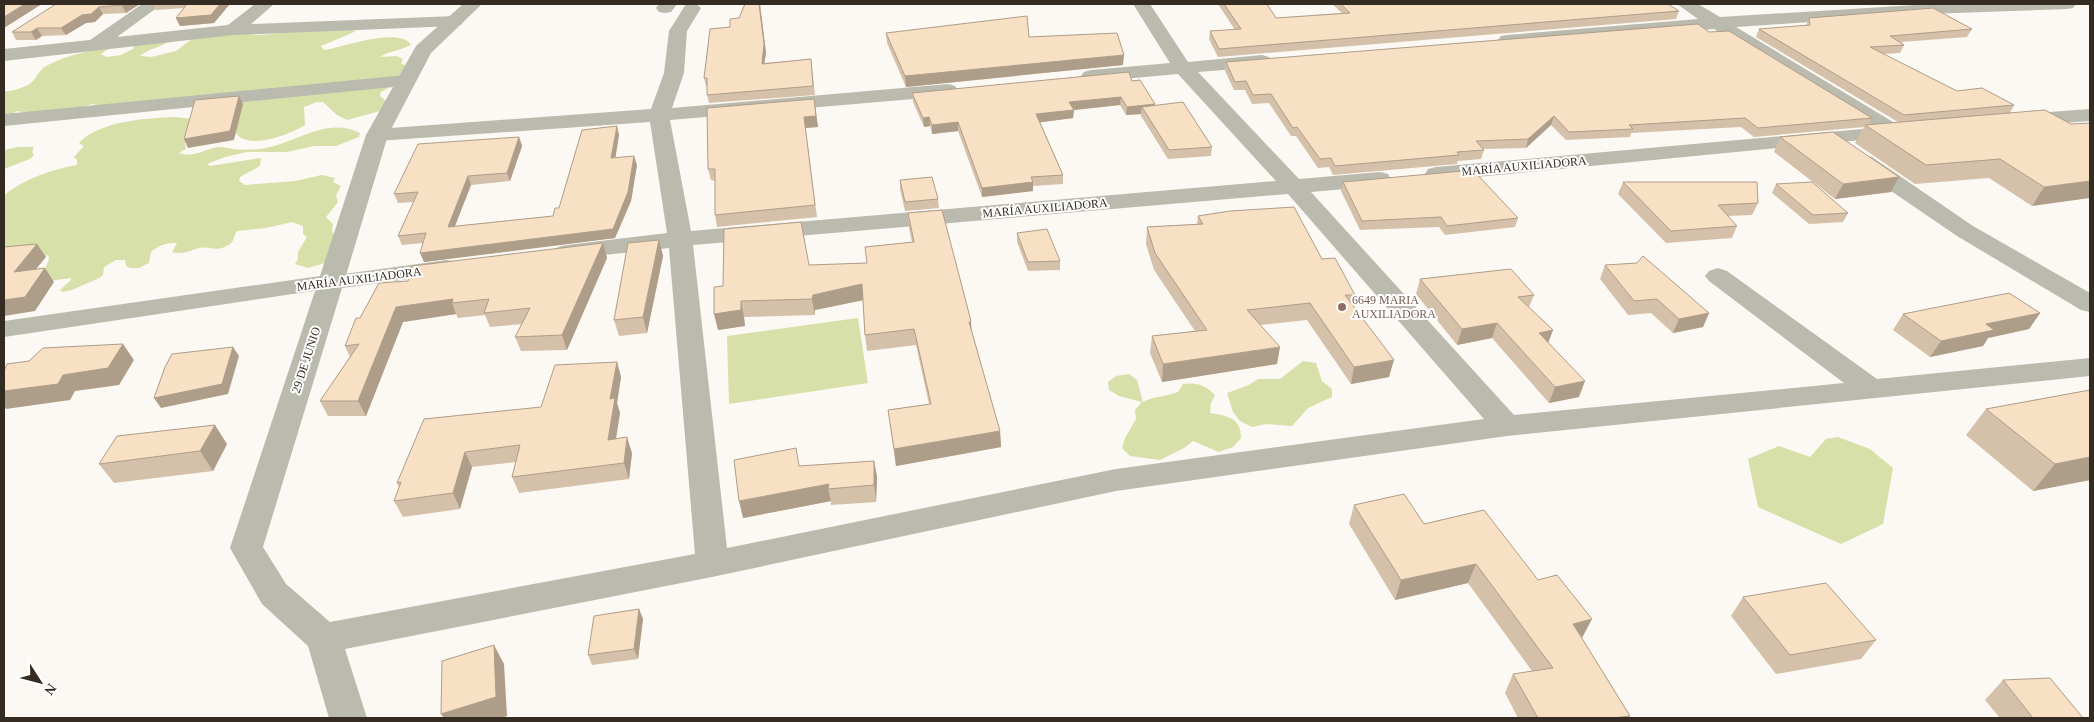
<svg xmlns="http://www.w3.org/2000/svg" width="2094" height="722" viewBox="0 0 2094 722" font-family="'Times New Roman',serif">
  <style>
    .green { fill: #d7e0a9 }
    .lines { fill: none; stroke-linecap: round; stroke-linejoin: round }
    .minor { fill: #babbae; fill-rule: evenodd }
    .tertiary { fill: #babbae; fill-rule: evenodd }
    .wall { fill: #d5c1a9 }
    .shaded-wall { fill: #ae9d89 }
    .building { fill: #f8e0c4; stroke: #ae9d89 }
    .education-dot { fill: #8d6e63; stroke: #fff; stroke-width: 2 }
    .labels { text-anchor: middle; stroke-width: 4; stroke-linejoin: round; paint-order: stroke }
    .street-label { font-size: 12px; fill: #342c22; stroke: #fff }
    .education-label { font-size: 12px; fill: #785e54; stroke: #fff; text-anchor: start }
  </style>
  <rect width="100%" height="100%" fill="#fcf8f3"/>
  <path class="green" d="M355,27L354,32L321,46L324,50C342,47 401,26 411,45C401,50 389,51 380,57L397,56L403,59L401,63L406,66L393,85L381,92L380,96L386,101L380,111L347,120L337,115L323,102H317L304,107L305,125C291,134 244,153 234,130C231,122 230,111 228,103L110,110L93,104L70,110L37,115L17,111L4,119V91C11,92 28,87 33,81C38,75 40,69 48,65C66,56 88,50 108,49L101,54L106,57L121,55L133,49L135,44L170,40C161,48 149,48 140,56L151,57L176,51L192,39L227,31L259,35Z
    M175,117L193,119L194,135L185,143L186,149L179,153C196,159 206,147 220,147C224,147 228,148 232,149C240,150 250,150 259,149C292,146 326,115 360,133L359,137L336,146H314L287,152H247L225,157L207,164L210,166L261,158L260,166L240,177L239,181L245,185L295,181L322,175L335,178L333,182L341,186L336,195L338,202L326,217L333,224L332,231L334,235L328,262L308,268L295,264L298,259V252L307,237L303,234V226L292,222L266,228L237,231C233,236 235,240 230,244C217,253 209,246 199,248C189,251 183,255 172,252L177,243C168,242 158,246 151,252L149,263L139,268H130L126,266L125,260H116L104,267L103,275L99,278L72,290L62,292L60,290L71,280V278L49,281L44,272L49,259L48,255L4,267V195C27,178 50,170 77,165V160L74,157L84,146L79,143C99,121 147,118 175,117Z
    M18,147H34L32,152L34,155L30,159L4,169V150Z
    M858,318L868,383L729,404L727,336Z
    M1303,361L1316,363L1322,381L1332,389V397L1308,408L1292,426L1266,424L1252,427L1240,421L1233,412L1227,393L1249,385L1258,379H1280Z
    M1129,374L1137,380L1143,402C1154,396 1166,397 1178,392L1183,384C1197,382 1205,385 1215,395L1211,403L1210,413C1227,416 1241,417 1241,438L1233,447L1219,452L1193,441L1184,448L1160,460L1130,456L1122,448L1125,438L1136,419L1135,410L1142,402L1119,396L1109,390L1108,382L1116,376Z
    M1838,437L1870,449L1893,468L1883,524L1841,544L1758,507L1748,459L1779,446L1810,457L1826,439Z"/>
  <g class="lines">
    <path class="minor" d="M142,4H162L117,37L228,25L255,4H274L251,24L455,16L461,17L464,21L461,25L455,26L233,35L4,61V49L90,40Z
      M659,4H677L671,12L665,13L659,12L656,8Z
      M686,4H696L701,8L687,31L684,73L672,108L948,84L955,86L958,90L955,94L948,96L670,120L691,231L1276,181L1178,74L1091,82L1084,80L1081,76L1084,72L1091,70L1170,63L1133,4H1150L1188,62L1262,55L1269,57L1271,61L1269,65L1262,67L1198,72L1299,179L1380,172L1388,174L1391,179L1388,184L1380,186L1311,192L1514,415L1844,383L1709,281L1705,276L1709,271L1718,268L1727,271L1877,379L2090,358V376L1507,436L1116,491L712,577L345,649L367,718H329L308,646L262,604L230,548L318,282L322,277L447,260L456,262L459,267L456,272L447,274L342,288L263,547L286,584L330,622L695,554L669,248L567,259L558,257L555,252L558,247L567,245L667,233L650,122L377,141L370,139L366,135L370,131L377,129L651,109L664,73L669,31ZM1288,194L1484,419L1116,469L727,548L693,245Z
      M1677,4H1698L1720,17L1932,4H2076L2073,8L2067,9L1927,14L1736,27L1903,128L1906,132L1903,136L1436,181L1428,179L1425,174L1428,169L1436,167L1874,128L1714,29L1507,45L1501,44L1498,40L1501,36L1507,35L1698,19Z
      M406,75L413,77L416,81L413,85L4,126V114Z
      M2090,109V121L2021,126L2014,124L2011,120L2014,116L2021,114Z
      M1864,155L1872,157L1973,226L2090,293V312L2081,310L1957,236L1856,167L1853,162L1856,157Z"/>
    <path class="tertiary" d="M463,4H482L431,53L388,135L344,282L340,287L4,337V321L320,276L366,135L416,46Z"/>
  </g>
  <path class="wall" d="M56,4H140L126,13L103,14L95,22L86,23L66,35L42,36L36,40H16L12,32Z
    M153,4H248L229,5L214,23L180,26L176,18L184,8L156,10Z
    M760,4L766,53L764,63L811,59L815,95L709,103L707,95V86H706L704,78L730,27L739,18Z
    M1218,4H1267L1276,18L1342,13L1332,4H1414L1679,11L1676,19L1218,57L1209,39L1210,31L1235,30Z
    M1809,18L1972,29L1967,37L1901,42L1904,45L1900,53L1883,54L1957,91L2014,105L2010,113L2071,124L2090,123L2032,206L1989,178L1915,184L1855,143L1864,127L1754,137L1741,127L1631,133L1630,137L1566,140L1551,125L1526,148L1483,149L1484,150L1481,159L1458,161L1457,164L1333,175L1329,167L1318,168L1296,136H1291L1269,103L1252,104L1245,90H1234L1225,71L1226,62L1709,32L1872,118L1868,125L1898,122L1756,37L1759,29L1806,26Z
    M886,33L1029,37L1123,65L906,87L887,43Z
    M1132,81L1155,104V106L1212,147L1211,156L1168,159L1141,116V114L1126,115L1120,105L1074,110L1073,118L1040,122L1063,175V184L1033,186V191L982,197L958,131L932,134L930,126L924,127L913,102L912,93Z
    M814,99L818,127L805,128L817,217L717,227L715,215V181L711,180L708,169Z
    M619,135L615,158L637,165L631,201L615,238L424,262L423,243L402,245L398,236L414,202L398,203L394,194L519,137L522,146L510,181L471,185L455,226L553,216Z
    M1780,137L1899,177L1891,192L1835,199L1774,152Z
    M900,180L938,199L939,208L905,211L900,189Z
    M1343,182L1518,218L1515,227L1445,235L1439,227L1360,230L1341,191Z
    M1623,182L1758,203L1752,215L1728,216L1737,226L1732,238L1666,243L1618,194Z
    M1776,184L1848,213L1843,222L1809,224L1772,193Z
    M908,213L972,332L1000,431L1001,447L896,466L888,410L929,404L916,345L867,351L865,335L863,300L815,310V315L744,317L745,326L718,330L723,286L809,265L867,263L912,242L909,228Z
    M1198,216L1322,259L1355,295L1352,305L1389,377L1351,384L1307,320L1260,325L1277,364L1162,382L1150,353L1152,336L1195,331L1154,270L1146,244L1147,227L1197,224Z
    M1017,233L1060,261V270L1028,271L1017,242Z
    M659,240L663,256L647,333L619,336L614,320Z
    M603,243L607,258L567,350L521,351L515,337L522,324L490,327L485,315L458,318L456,314L403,322L366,416H328L320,401L350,357L345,346L408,281Z
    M1605,265L1709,313L1703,327L1673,333L1651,313L1628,315L1600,279Z
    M1420,279L1534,295L1529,307L1553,330L1548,342L1579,397L1549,403L1492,338L1457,345L1416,294Z
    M2040,313L2029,329L1988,338L1983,346L1930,357L1893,330L1903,314Z
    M617,362L621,377L617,403L620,413L616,439L632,453L629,479L519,493L512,477L516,462L472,467L460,509L403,517L394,501L399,487L397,483L541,407Z
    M2090,390V480L2033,491L1966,435L1986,409Z
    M227,444L213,471L114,483L99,464Z
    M874,461L877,477L876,502L831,505V501L743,518L799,466Z
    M1354,505L1424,524L1582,638L1630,716L1629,718H1518L1505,693L1513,674L1532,671L1468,583L1395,600L1349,524Z
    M1743,597L1876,640L1861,659L1776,674L1731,616Z
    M639,609L643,619L638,659L592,665L588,655Z
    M2003,680L2083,718H2000L1985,700Z"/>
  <path class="shaded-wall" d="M25,4H42L4,28V17Z
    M124,4H140L126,13L122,5Z
    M220,4H228L229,5L214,23L180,26L176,18Z
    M760,4L766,53L763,72L762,64Z
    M99,7L103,14L95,22L86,23L66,35L61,28L82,15Z
    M37,28L42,36L36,40L31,32Z
    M1124,55L1123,65L906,87L905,76Z
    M239,96L243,104L234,140L188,148L184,139Z
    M1121,97L1120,105L1074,110L1073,118L1036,123V114L1069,102Z
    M814,99L818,127L805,128L817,217L804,117Z
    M1155,104V112L1142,107L1141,114L1126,115L1127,107Z
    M1554,116L1551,125L1526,148L1528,139Z
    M929,117L930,126L924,127L923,118Z
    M958,122V131L932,134V125Z
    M617,126L619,135L614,167L611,158Z
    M519,137L522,146L510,181L507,173Z
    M634,156L637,165L631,201L615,238L424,262L420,253L613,229Z
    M468,176L471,185L451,236L448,227Z
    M1899,177L1891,192L1835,199L1843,184Z
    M2090,181V198L2032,206L2044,187Z
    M1033,182V191L982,197V188Z
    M659,240L663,256L647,333L643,317Z
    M603,243L607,258L567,350L562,335Z
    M37,244L46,257L23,285L14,272Z
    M45,268L54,282L35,311L4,316V300Z
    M862,284L864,300L815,310V315L812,299L813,295Z
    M453,299L452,303L456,314L403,322L366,416L358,401L396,307Z
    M741,301L744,317L745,326L718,330L714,314Z
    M1709,313L1703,327L1673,333L1679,319Z
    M2040,313L2029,329L1988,338L1983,346L1930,357L1941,341L1986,324Z
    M971,321L972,337L969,322Z
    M1497,323L1492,338L1457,345L1462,329Z
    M1553,330L1547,346L1539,333Z
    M123,344L134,360L119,385L75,391L70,400L6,409L4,406V391L63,375Z
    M233,347L239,356L228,394L161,408L154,398Z
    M1280,347L1277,364L1162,382L1163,364Z
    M1394,360L1389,377L1351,384L1354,367Z
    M617,362L621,377L617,403L620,413L613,456L608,440L610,399Z
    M1585,381L1579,397L1549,403L1555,387Z
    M215,425L227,444L213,471L200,451Z
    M1000,431L1001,447L896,466L894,449Z
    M627,437L632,453L629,479L624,463Z
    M465,452L472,467L460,509L453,493Z
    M2090,457V480L2033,491L2055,464Z
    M874,461L877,477L876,502L874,485Z
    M829,484L828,489L831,501L743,518L739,501Z
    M1476,564L1468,583L1395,600L1401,580Z
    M639,609L643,619L638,659L634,649Z
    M1592,619L1582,638L1573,624Z
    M494,645L504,664L507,716L501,718H444L441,714Z"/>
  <path class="building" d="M4,4H25L4,17Z
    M56,4H124L122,5L99,7L91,14L82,15L61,28H37L31,32H12Z
    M187,4H220L211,15L176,18Z
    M745,4H759L764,44L762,64L811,59L813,86L707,95V78H704L710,29L730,27V19L739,18Z
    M1224,4H1267L1276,18L1350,13L1341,4H1668L1679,11L1219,49L1210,31L1241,29Z
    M1933,8L1972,29L1890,36L1904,45L1870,47L1957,91L1982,88L2014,105L1904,115L1759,29L1810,25L1809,18Z
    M1027,16L1029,37L1117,33L1124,55L905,76L886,33Z
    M1698,24L1709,32L1729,31L1872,118L1758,128L1745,118L1629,125L1633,129L1569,132L1554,116L1528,139L1476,141L1484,150L1457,152L1459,155L1335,166L1331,158L1320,159L1297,127L1293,128L1271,94L1253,95L1246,81L1235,82L1226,62Z
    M1129,72L1132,81L1140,80L1155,104L1127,107L1121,97L1069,102L1074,110L1036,114L1063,175L1031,177L1033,182L982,188L958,122L932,125L929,117L923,118L912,93Z
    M239,96L230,131L184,139L195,100Z
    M814,99L816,116L804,117L815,205L715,215V169H708L707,108Z
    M1183,102L1212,147L1169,150L1142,107Z
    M2045,110L2071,124L2090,123V181L2044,187L2000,159L1926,165L1865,125Z
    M617,126L611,158L634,156L628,192L613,229L420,253L426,233L398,236L418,192L394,194L418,144L519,137L507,173L468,176L448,227L553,216L555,208H559L582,130Z
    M1833,132L1899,177L1843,184L1780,137Z
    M1473,170L1518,218L1447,226L1441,217L1362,221L1343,182Z
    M932,177L938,199L905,202L900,180Z
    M1623,182H1757L1758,203L1718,205L1737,226L1671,231Z
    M1812,182L1848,213L1813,215L1776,184Z
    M1294,207L1322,259L1335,258L1355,295H1345L1394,360L1354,367L1310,303L1247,310L1280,347L1163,364L1152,336L1207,330L1155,253L1147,227L1203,224L1198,216L1230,211Z
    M942,210L971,321L969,322L1000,431L894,449L888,410L931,404L914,329L865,335L862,284L813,295L812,299L741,301V310L714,314V287L723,286L724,229L801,222L809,265L867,263L865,247L914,242L908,213Z
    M1047,229L1060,261L1028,262L1017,233Z
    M659,240L643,317L614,320L628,243Z
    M603,243L562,335L515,337L530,308L484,313L489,299L452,303L453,299L396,307L358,401H320L359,344L345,346L356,318H360L379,283L408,281L412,266Z
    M37,244L14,272L45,268L25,297L4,300V247Z
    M1643,256L1709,313L1679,319L1657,299L1634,301L1605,265L1637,263Z
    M1511,269L1534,295L1518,297L1553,330L1539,333L1585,381L1555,387L1497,323L1462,329L1420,279Z
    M2009,293L2040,313L1986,324L1994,330L1941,341L1903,314Z
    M123,344L108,368L63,375L58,384L4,391V371L7,364L29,361L43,348Z
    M233,347L222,384L154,398L165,367L172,354Z
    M617,362L610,399L615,398L608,440L627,437L624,463L512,477L520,445L465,452L453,493L394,501L401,482L397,483L424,419L541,407L555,365Z
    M2090,390V457L2055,464L1986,409Z
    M215,425L200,451L99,464L117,436Z
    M796,448L799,466L874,461V485L828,489L829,484L739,501L734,460Z
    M1404,494L1424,524L1484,510L1538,580L1557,575L1592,619L1573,624L1630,716L1612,718H1538L1513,674L1553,668L1476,564L1401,580L1354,505Z
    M1826,583L1876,640L1790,655L1743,597Z
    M639,609L634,649L588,655L594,616Z
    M494,645L496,697L441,714L442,661Z
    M2050,678L2083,718H2033L2003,680Z"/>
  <circle class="education-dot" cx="1342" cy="307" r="5"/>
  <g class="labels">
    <g class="street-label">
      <text transform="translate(1524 166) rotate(-5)" y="4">MARÍA AUXILIADORA</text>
      <text transform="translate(1045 208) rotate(-5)" y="4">MARÍA AUXILIADORA</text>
      <text transform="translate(359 279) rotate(-7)" y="4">MARÍA AUXILIADORA</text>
      <text transform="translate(306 360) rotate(-72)" y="4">29 DE JUNIO</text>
    </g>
    <g class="education-label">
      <text x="1352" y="304">6649 MARIA<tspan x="1352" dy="14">AUXILIADORA</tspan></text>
    </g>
  </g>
  <rect width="2094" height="722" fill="none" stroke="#342c22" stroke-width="10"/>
  <g transform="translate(40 682) rotate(126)" stroke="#ffffff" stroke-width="4" paint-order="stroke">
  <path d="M0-4L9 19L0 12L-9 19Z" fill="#342c22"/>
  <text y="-8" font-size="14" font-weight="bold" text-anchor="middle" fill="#342c22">N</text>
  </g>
</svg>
